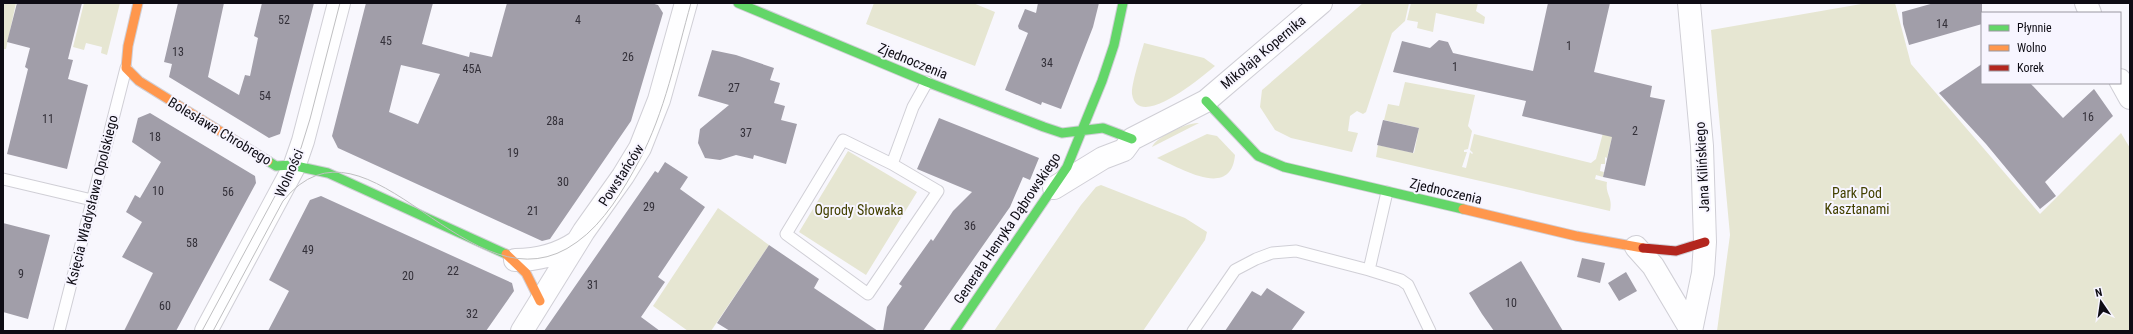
<svg xmlns="http://www.w3.org/2000/svg" width="2133" height="334" viewBox="0 0 2133 334" font-family="'Roboto Condensed',sans-serif">
  <style>
    .green { fill: #e6e6d2 }
    .building { fill: #a19ea9; fill-rule: evenodd }
    .lines { fill: none; stroke-linecap: round; stroke-linejoin: round }
    .lane-casing { stroke: #d0cfd6; stroke-width: 13 }
    .street-casing { stroke: #d0cfd6; stroke-width: 24 }
    .fast-casing { stroke: #d0cfd6; stroke-width: 11 }
    .slow-casing { stroke: #d0cfd6; stroke-width: 11 }
    .jam-casing { stroke: #d0cfd6; stroke-width: 11 }
    .lane { stroke: #fefeff; stroke-width: 11 }
    .street { stroke: #fefeff; stroke-width: 22 }
    .fast { stroke: #63d668; stroke-width: 9 }
    .slow { stroke: #ff974d; stroke-width: 9 }
    .jam { stroke: #b3261e; stroke-width: 9 }
    .tram { stroke: #bfbfc1; stroke-width: 1 }
    .labels { text-anchor: middle; stroke-width: 4; stroke-linejoin: round; paint-order: stroke }
    .number-label { font-size: 12px; fill: #333039 }
    .street-label { font-size: 14px; fill: #0e0c14; stroke: #f7f5ff }
    .park-label { font-size: 14px; fill: #434100; stroke: #f7f5ff }
  </style>
  <rect width="100%" height="100%" fill="#f8f7fd"/>
  <path class="green" d="M3,3H16L6,49H3Z
    M84,3H120L107,55L101,53L102,47L86,43L84,50L73,47Z
    M874,3H973L995,12L975,66L866,24Z
    M1363,3H1409L1405,21L1392,33L1366,112L1363,114L1357,111L1350,116L1348,131L1358,133L1352,152L1291,138L1275,130L1260,107L1262,90Z
    M1411,3H1478L1476,11L1485,17L1484,24L1436,13L1433,32L1417,28L1418,22L1407,20Z
    M1867,3H1895L1911,64L2040,214L2121,133L2130,148V331H1717L1730,235L1711,30Z
    M1144,43L1204,58L1215,66C1204,75 1138,132 1132,94C1131,85 1141,54 1144,43Z
    M1405,82L1475,95L1468,126L1472,131L1468,149L1464,150V152H1467L1462,167L1466,168L1470,152L1472,154L1473,153L1470,150L1474,134L1591,163L1596,159L1607,118L1613,133L1607,158L1605,157V164H1601L1600,171L1604,172L1603,177L1596,175L1595,179L1607,182C1605,195 1613,196 1610,211L1376,157L1378,145L1414,153L1419,128L1384,120L1388,104L1399,106Z
    M1199,123L1152,147C1156,137 1187,122 1199,123Z
    M1207,134L1217,136L1235,155C1231,200 1181,168 1157,158Z
    M848,151L917,192L866,275L799,232Z
    M1101,185L1185,218L1207,232L1205,240L1143,331H994L1081,205L1096,187Z
    M718,208L769,245L711,331H688L653,306Z"/>
  <path class="building" d="M17,3H82L68,59L73,60L68,79L88,85L67,169L7,154L28,69L25,67L30,48L7,42Z
    M178,3H224L208,77L239,95L245,75L250,76L258,38L254,36L262,3H314L280,134L269,138L169,77L172,64L164,62Z
    M366,3H433L422,44L469,57L470,52L492,57L507,3H651L658,5L663,13L631,121L550,239L542,241L338,148L332,136ZM401,65L440,74L418,124L389,112Z
    M1038,3H1099L1093,27L1061,109L1042,102L1041,105L1005,90L1028,33L1019,29L1018,26L1025,9L1036,13Z
    M1548,3H1610L1594,72L1652,86L1650,97L1665,100L1645,186L1603,177L1612,137L1522,116L1526,101L1393,72L1402,41L1430,48L1439,40L1448,42L1453,53L1533,71Z
    M1934,3H1982V24L1909,45L1903,24L1902,12Z
    M712,50L736,55L774,68L770,80L780,83L774,103L785,106L781,120L797,124L786,164L754,155L753,159L736,155L720,160L705,158L698,143L700,129L729,105L698,96Z
    M1982,64V83H2030L2063,118L2094,89L2113,116L2045,182L2056,196L2040,209L1986,144L1939,93Z
    M150,113L255,176L256,183L176,331H124L153,273L122,257L142,222L126,212L135,195L140,198L161,162L132,142L138,118Z
    M939,118L1039,158L1030,180L1023,177L1010,207L923,331H883L887,307L902,286L899,284L931,239L933,241L953,211L972,192L917,169Z
    M1383,120L1419,128L1413,153L1377,145Z
    M665,162L688,177L680,189L705,207L658,277L665,282L641,317L660,331H544L655,171L658,173Z
    M321,196L512,283L514,291L486,331H268L289,291L269,280L310,200Z
    M3,223L50,235L28,319L3,312Z
    M769,245L819,279L814,288L878,331H730L717,323Z
    M1582,258L1605,263L1600,283L1577,277Z
    M1521,261L1563,331H1494L1482,314L1469,293Z
    M1626,272L1637,291L1619,301L1608,283Z
    M1267,288L1305,312L1291,331H1225L1252,291L1261,296Z"/>
  <g class="lines">
    <defs>
      <path id="lane" d="M892,164L843,140L786,234L868,294L938,191L892,164L913,107L927,82
        M3,179L92,200
        M1387,192L1369,270L1401,280L1408,285L1430,331
        M59,331L126,68
        M1193,331L1235,270L1256,259L1272,253L1296,251L1369,270"/>
      <path id="street" d="M1689,3L1702,146L1705,242L1703,273L1691,331
        M2086,3L2090,13
        M2120,80L2130,98
        M1054,188L1103,158L1124,150L1132,139L1206,101L1321,3
        M1636,247L1653,266L1691,330
        M515,260C538,260 558,255 577,242
        M206,331L294,167L303,141L339,3
        M522,331L584,231L623,176L640,148L659,100L686,3"/>
      <path id="fast" d="M738,3L927,82L1044,127L1062,133L1103,128L1132,139
        M1206,101L1258,156L1284,167L1463,209
        M268,161L276,166L291,165L328,173L506,254
        M955,331L1067,167L1102,81L1114,45L1123,3"/>
      <path id="slow" d="M138,3L128,46L126,68L139,81L268,161
        M1463,209L1576,236L1643,248
        M506,254L526,273L540,301"/>
      <path id="jam" d="M1643,248L1676,251L1705,242"/>
    </defs>
    <use href="#lane" class="lane-casing"/>
    <use href="#street" class="street-casing"/>
    <use href="#fast" class="fast-casing"/>
    <use href="#slow" class="slow-casing"/>
    <use href="#jam" class="jam-casing"/>
    <use href="#lane" class="lane"/>
    <use href="#street" class="street"/>
    <use href="#fast" class="fast"/>
    <use href="#slow" class="slow"/>
    <use href="#jam" class="jam"/>
    <path class="tram" d="M202,331L301,148L310,119L340,3
      M213,331L283,201C369,95 470,321 577,242C604,223 624,189 639,161C665,112 676,56 691,3"/>
  </g>
  <g class="labels">
    <g class="number-label">
      <text x="284" y="24">52</text>
      <text x="578" y="24">4</text>
      <text x="1942" y="28">14</text>
      <text x="386" y="45">45</text>
      <text x="1569" y="50">1</text>
      <text x="178" y="56">13</text>
      <text x="628" y="61">26</text>
      <text x="1047" y="67">34</text>
      <text x="1455" y="71">1</text>
      <text x="472" y="73">45A</text>
      <text x="734" y="92">27</text>
      <text x="265" y="100">54</text>
      <text x="2088" y="121">16</text>
      <text x="48" y="123">11</text>
      <text x="555" y="125">28a</text>
      <text x="1635" y="135">2</text>
      <text x="746" y="137">37</text>
      <text x="155" y="141">18</text>
      <text x="513" y="157">19</text>
      <text x="563" y="186">30</text>
      <text x="158" y="195">10</text>
      <text x="228" y="196">56</text>
      <text x="649" y="211">29</text>
      <text x="533" y="215">21</text>
      <text x="970" y="230">36</text>
      <text x="192" y="247">58</text>
      <text x="308" y="254">49</text>
      <text x="453" y="275">22</text>
      <text x="21" y="278">9</text>
      <text x="408" y="280">20</text>
      <text x="593" y="289">31</text>
      <text x="1511" y="307">10</text>
      <text x="165" y="310">60</text>
      <text x="472" y="318">32</text>
    </g>
    <g class="street-label">
      <text transform="translate(1263 52) rotate(-40)" y="5">Mikołaja Kopernika</text>
      <text transform="translate(913 61) rotate(22)" y="5">Zjednoczenia</text>
      <text transform="translate(220 131) rotate(31)" y="5">Bolesława Chrobrego</text>
      <text transform="translate(1702 167) rotate(-93)" y="5">Jana Kilińskiego</text>
      <text transform="translate(289 173) rotate(-66)" y="5">Wolności</text>
      <text transform="translate(621 175) rotate(-57)" y="5">Powstańców</text>
      <text transform="translate(1446 191) rotate(13)" y="5">Zjednoczenia</text>
      <text transform="translate(92 200) rotate(-76)" y="5">Księcia Władysława Opolskiego</text>
      <text transform="translate(1007 228) rotate(-56)" y="5">Generała Henryka Dąbrowskiego</text>
    </g>
    <g class="park-label">
      <text x="1857" y="198">Park Pod<tspan x="1857" dy="16">Kasztanami</tspan></text>
      <text x="859" y="215">Ogrody Słowaka</text>
    </g>
  </g>
  <rect width="2133" height="334" fill="none" stroke="#0e0c14" stroke-width="8"/>
  <rect x="1981" y="12" width="140" height="72" fill="#f7f5ff" stroke="#9a98a1"/>
  <rect x="1989" y="25" width="20" height="6" fill="#63d668" stroke="#9a98a1"/>
  <text x="2017" y="32" font-size="12" fill="#0e0c14">Płynnie</text>
  <rect x="1989" y="45" width="20" height="6" fill="#ff974d" stroke="#9a98a1"/>
  <text x="2017" y="52" font-size="12" fill="#0e0c14">Wolno</text>
  <rect x="1989" y="65" width="20" height="6" fill="#b3261e" stroke="#9a98a1"/>
  <text x="2017" y="72" font-size="12" fill="#0e0c14">Korek</text>
  <g transform="translate(2101 302) rotate(347)" stroke="#f7f5ff" stroke-width="3" paint-order="stroke">
  <path d="M0-3L7 15L0 10L-7 15Z" fill="#0e0c14"/>
  <text y="-6" font-size="11" font-weight="bold" text-anchor="middle" fill="#0e0c14">N</text>
  </g>
</svg>
